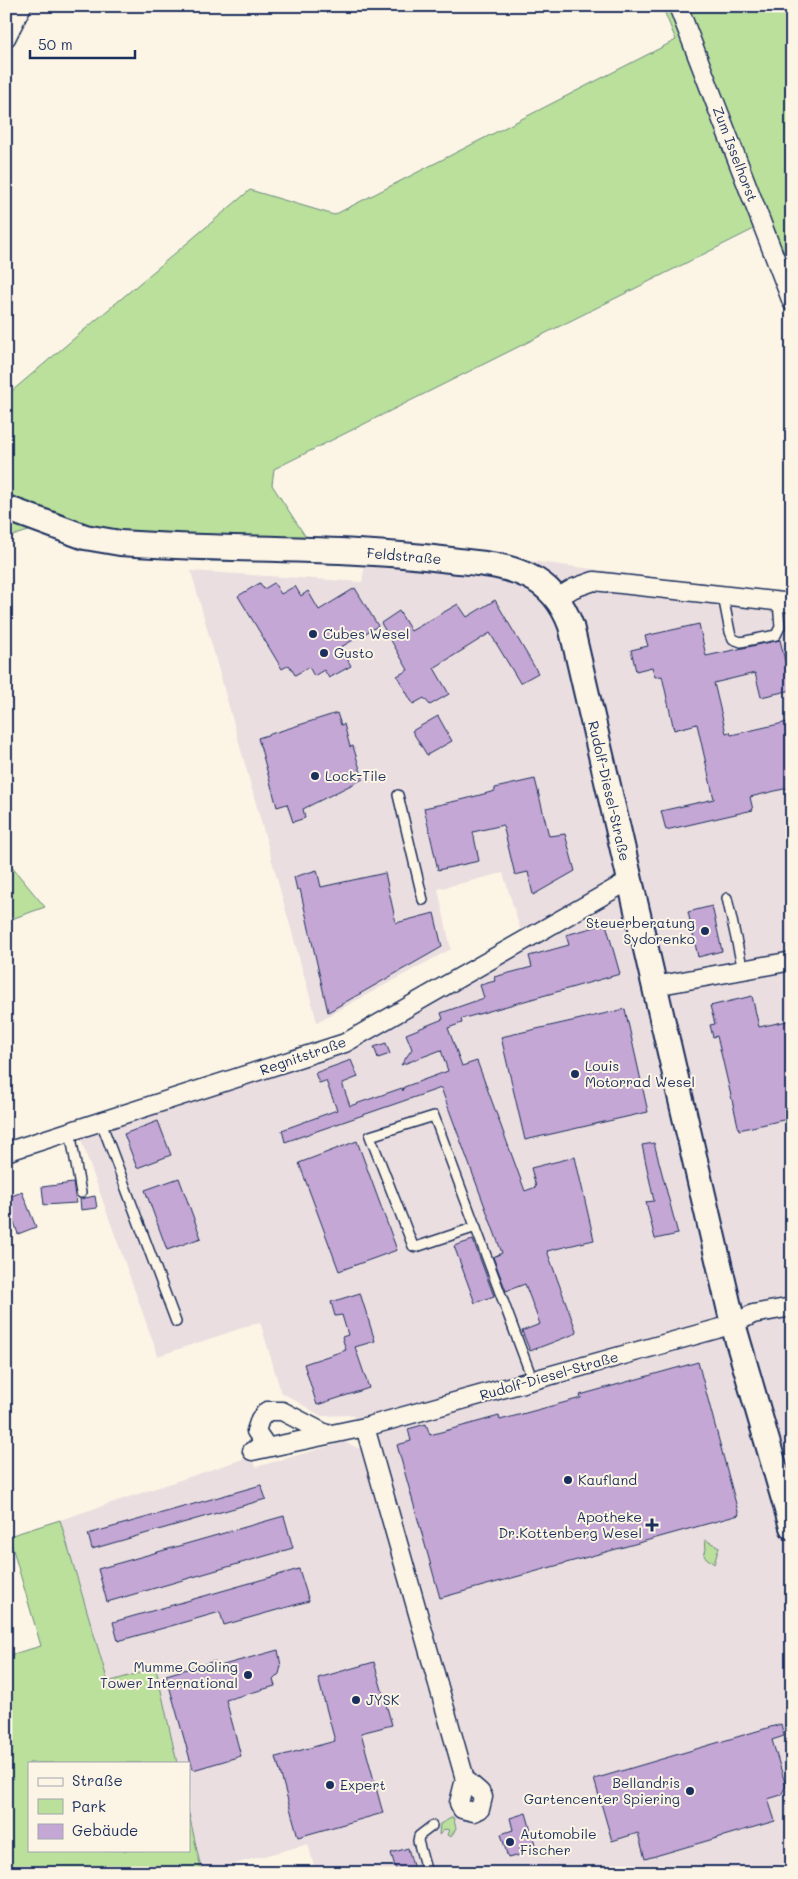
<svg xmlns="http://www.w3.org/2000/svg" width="798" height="1879" viewBox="0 0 798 1879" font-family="Mali,sans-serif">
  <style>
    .built { fill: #ebdee0 }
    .green { fill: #bae09c; stroke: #6a887d }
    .building { fill: #c4a7d4; stroke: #1b2f5e }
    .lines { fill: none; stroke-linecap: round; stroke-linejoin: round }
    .lane-casing { stroke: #1b2f5e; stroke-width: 12 }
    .street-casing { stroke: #1b2f5e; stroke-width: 21 }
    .secondary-casing { stroke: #1b2f5e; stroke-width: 28 }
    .lane { stroke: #fcf5e5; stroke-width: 9 }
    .street { stroke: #fcf5e5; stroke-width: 18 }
    .secondary { stroke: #fcf5e5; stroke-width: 24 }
    .poi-dot { fill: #1b2f5e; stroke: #fcf5e5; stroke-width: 2 }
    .labels { text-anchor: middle; stroke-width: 4; stroke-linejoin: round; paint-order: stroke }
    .street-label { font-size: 14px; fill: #1b2f5e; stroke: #fcf5e5 }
    .poi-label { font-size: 14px; fill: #1b2f5e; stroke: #fcf5e5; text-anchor: start }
  </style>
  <rect width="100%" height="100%" fill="#fcf5e5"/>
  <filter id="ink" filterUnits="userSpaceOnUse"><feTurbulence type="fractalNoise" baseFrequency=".02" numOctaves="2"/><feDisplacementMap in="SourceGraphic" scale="10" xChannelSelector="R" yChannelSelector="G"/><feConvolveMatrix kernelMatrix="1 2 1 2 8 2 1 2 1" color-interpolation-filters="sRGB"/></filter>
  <g filter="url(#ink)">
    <path class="built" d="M368,544L539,562L792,595V1861L753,1873H316L308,1844L202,1873L189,1814V1763H177L156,1668L108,1683L60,1520L252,1456L256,1467L344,1442L363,1450L353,1415L321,1416L281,1392L260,1322L158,1356L75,1123L340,1040L521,932L503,873L438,889L451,949L317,1022L191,571L362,582Z"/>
    <path class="green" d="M662,6H792V319L756,228L274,469L272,485L311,545L38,528L6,538V396L250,190L334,215L676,40Z
      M6,860L45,907L6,921Z
      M60,1520L108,1682L156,1668L177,1763H29V1850H189V1814L202,1873H6V1656L41,1646L9,1536Z
      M705,1540L719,1547L714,1564L704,1556L706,1549Z
      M453,1817L456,1828L451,1837L447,1835L449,1830L445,1829L439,1835L440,1824Z"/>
    <path class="building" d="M260,583L264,589L274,583L281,594L295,586L301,596L308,591L319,610L355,588L378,626L341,647L351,666L329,678L324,670L314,676L309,667L295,675L289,665L282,669L238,596Z
      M495,600L538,673L520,683L490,633L434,668L449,694L430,705L424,698L413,704L397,676L408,670L381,623L399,611L411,631L458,604L467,617Z
      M699,624L706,656L780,640L792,690L761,697L755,673L714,683L726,733L730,732L731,735L792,721V787L750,797L753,810L666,830L661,811L714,799L697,724L674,730L662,676L655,677L652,667L636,671L631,650L648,646L645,636Z
      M337,713L341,725L344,724L350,747L353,746L363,779L303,809L305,818L293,822L287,804L277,807L258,738Z
      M438,716L452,741L427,755L412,731Z
      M535,779L549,836L565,834L575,871L533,895L528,872L515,875L503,825L473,832L479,861L438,870L424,808L465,799L495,791V788Z
      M317,870L321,887L385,873L396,923L434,913L442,947L328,1012L300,889L297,890L294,877Z
      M712,906L722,951L698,957L688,912Z
      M606,924L620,974L461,1019L462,1023L448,1028L462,1066L477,1061L525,1191L536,1187L531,1168L575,1157L594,1240L547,1251L577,1333L530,1351L522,1331L540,1324L525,1284L506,1291L493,1257L502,1253L441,1088L285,1142L282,1130L337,1110L326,1081L319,1083L315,1073L351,1060L358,1077L343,1083V1086L350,1106L402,1088L403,1091L404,1087L448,1071L441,1050L401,1065L412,1049L406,1034L443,1019L441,1013L484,998L480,985L495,981L494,977L532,967L529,956L569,945L566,935Z
      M752,996L759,1027L792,1020V1118L739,1130L717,1036L713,1037L710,1025L715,1024L710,1006Z
      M625,1009L648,1112L525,1140L501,1037Z
      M386,1043L390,1054L378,1058L374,1047Z
      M158,1121L171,1155L137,1168L124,1134Z
      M357,1141L397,1250L339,1271L299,1163Z
      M654,1143L678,1234L655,1239L646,1202L654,1201L642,1145Z
      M179,1178L201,1238L167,1250L145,1190Z
      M73,1183L76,1203L44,1205L42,1187Z
      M22,1192L36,1227L18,1234L13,1219L6,1222V1198Z
      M95,1196L97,1208L81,1210L80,1199Z
      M473,1240L494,1296L475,1303L454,1246Z
      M360,1293L375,1341L355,1347L369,1388L317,1405L304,1364L346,1350L342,1337L348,1335L342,1315L335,1316L331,1302Z
      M698,1362L739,1515L440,1598L397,1445L411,1441L408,1429L426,1424L430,1435L499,1416L500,1420L581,1398L580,1395Z
      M261,1485L266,1499L92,1549L88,1534Z
      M284,1516L293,1548L107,1602L98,1569Z
      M299,1569L309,1601L224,1625L220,1612L118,1641L113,1622Z
      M278,1650L281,1666L279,1674L273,1680L275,1686L226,1700L241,1756L193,1770L166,1675L215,1661L216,1667Z
      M374,1662L392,1725L361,1733L383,1813L298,1837L276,1757L335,1741L318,1678Z
      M781,1724L784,1736L772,1740L786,1786L781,1795L768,1799L775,1821L645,1859L638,1833L612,1841L594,1779Z
      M526,1813L535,1844L519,1849L520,1855L508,1858L501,1834L513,1830L510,1818Z
      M408,1848L415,1873H397L391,1853Z"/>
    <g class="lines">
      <defs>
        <path id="lane" d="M723,596L730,632L733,639L741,642L776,635L780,627L778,602
          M398,795L423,900
          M727,898L743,970
          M101,1122L176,1322
          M70,1131L81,1193
          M476,1227L416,1247L413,1246L370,1136L434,1116L533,1381
          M427,1873L418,1841L419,1836L432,1826"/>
        <path id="street" d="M678,6L792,302
          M6,38L22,6
          M557,598L574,588L594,581L792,603
          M655,986L792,961
          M6,1152L345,1043L630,880
          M365,1427L465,1779L480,1792L483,1797L480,1809L474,1812L462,1809L459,1803L465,1779
          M267,1447L256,1431L260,1419L267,1411H282L326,1434
          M252,1451L365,1427L717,1329L733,1324L753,1314L792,1307"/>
        <path id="secondary" d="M6,508L85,537L120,543C227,551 335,546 442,559C471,563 501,563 528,576C550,586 563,604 571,626L733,1324L792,1527"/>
      </defs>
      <use href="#lane" class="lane-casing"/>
      <use href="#street" class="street-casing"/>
      <use href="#secondary" class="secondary-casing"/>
      <use href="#lane" class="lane"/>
      <use href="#street" class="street"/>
      <use href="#secondary" class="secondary"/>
    </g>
  </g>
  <g class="poi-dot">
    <circle cx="313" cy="634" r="5"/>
    <circle cx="324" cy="653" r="5"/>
    <circle cx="315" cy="776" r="5"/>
    <circle cx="705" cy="931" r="5"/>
    <circle cx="575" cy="1074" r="5"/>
    <circle cx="568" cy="1480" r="5"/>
    <path d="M649.5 1517.5h5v5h5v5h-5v5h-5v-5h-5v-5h5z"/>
    <circle cx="248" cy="1675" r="5"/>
    <circle cx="356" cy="1700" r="5"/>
    <circle cx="330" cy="1785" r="5"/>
    <circle cx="690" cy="1791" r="5"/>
    <circle cx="510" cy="1842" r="5"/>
  </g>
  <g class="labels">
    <g class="street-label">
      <text transform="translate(735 154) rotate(69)" y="5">Zum Isselhorst</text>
      <text transform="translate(404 556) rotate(5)" y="5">Feldstraße</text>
      <text transform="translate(609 791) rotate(77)" y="5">Rudolf-Diesel-Straße</text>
      <text transform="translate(303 1056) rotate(-19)" y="5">Regnitstraße</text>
      <text transform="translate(549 1376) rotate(-16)" y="5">Rudolf-Diesel-Straße</text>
    </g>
    <g class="poi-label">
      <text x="323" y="639">Cubes Wesel</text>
      <text x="334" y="658">Gusto</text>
      <text x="325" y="781">Lock-Tile</text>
      <text x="695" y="928" text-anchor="end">Steuerberatung<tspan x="695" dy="16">Sydorenko</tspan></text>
      <text x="585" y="1071">Louis<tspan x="585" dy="16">Motorrad Wesel</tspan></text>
      <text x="578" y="1485">Kaufland</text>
      <text x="642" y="1522" text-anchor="end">Apotheke<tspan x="642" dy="16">Dr.Kottenberg Wesel</tspan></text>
      <text x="238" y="1672" text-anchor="end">Mumme Cooling<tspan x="238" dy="16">Tower International</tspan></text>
      <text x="366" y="1705">JYSK</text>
      <text x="680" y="1788" text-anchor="end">Bellandris<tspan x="680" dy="16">Gartencenter Spiering</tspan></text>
      <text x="340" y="1790">Expert</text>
      <text x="520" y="1839">Automobile<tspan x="520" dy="16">Fischer</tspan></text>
    </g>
  </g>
  <rect width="798" height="1879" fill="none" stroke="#fcf5e5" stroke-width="25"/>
  <rect x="12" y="12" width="773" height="1854" fill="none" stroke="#1b2f5e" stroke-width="2" filter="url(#ink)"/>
  <rect x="28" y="1762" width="162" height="90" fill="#fcf5e5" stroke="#a2a6af"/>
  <rect x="38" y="1778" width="25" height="8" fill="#fcf5e5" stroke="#a2a6af"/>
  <text x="72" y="1786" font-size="15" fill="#1b2f5e">Straße</text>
  <rect x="38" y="1799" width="25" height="15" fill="#bae09c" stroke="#a2a6af"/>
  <text x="72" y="1812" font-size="15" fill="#1b2f5e">Park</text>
  <rect x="38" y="1824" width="25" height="15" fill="#c4a7d4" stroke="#a2a6af"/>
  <text x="72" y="1836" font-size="15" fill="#1b2f5e">Gebäude</text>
  <path d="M30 50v8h105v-8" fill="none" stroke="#1b2f5e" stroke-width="2.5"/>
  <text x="38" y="50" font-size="15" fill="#1b2f5e" stroke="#fcf5e5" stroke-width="4" paint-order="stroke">50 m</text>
</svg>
